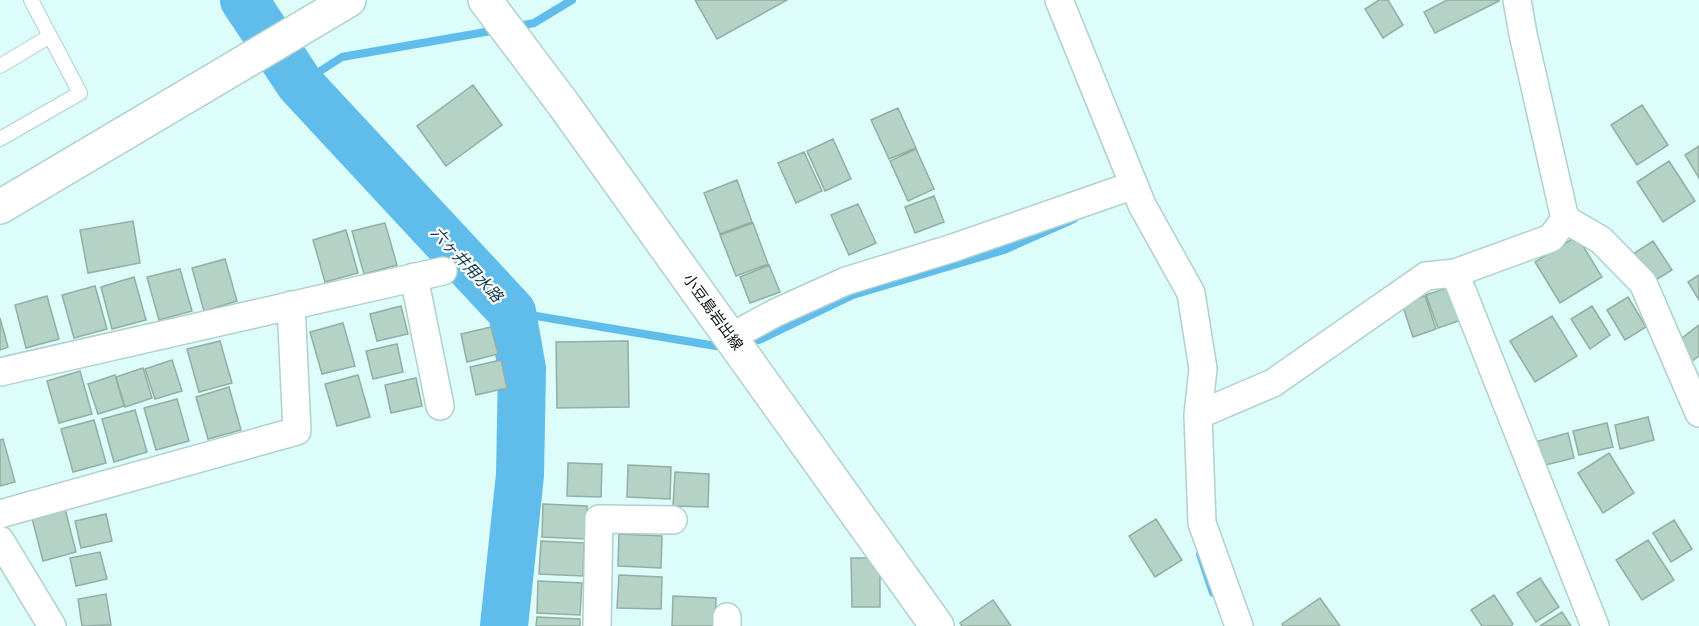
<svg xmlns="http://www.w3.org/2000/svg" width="1699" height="626" viewBox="0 0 1699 626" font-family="Merriweather,'Noto Sans JP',serif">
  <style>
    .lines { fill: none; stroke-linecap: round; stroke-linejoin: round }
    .stream { stroke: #5fbceb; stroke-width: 8 }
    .river { stroke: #5fbceb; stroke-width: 48 }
    .building { fill: #b5d2c6; stroke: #93aea3; stroke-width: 1.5 }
    .service-casing { stroke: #b0d0ce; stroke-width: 16 }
    .minor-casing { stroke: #b0d0ce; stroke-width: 30 }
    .tertiary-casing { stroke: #b0d0ce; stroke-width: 36 }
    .secondary-casing { stroke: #b0d0ce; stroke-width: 36 }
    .service { stroke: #fff; stroke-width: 14 }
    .minor { stroke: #fff; stroke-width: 27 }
    .tertiary { stroke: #fff; stroke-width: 33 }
    .secondary { stroke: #fff; stroke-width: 33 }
    .labels { text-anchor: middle; stroke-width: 4.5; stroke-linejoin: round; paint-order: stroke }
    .street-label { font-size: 15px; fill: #040f0e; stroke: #fff }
    .water-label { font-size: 16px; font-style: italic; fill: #0f394c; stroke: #fff }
  </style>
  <rect width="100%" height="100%" fill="#dcfdfa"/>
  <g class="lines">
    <path class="stream" d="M513,27L534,23L572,0
      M300,84L342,57L497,30
      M512,312L716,346
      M759,340L853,295L1004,250L1074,219
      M1200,554L1213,593"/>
    <path class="river" d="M244,0L300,84L512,312L522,369L520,475L504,626"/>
  </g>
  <path class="building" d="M695,0H787L717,39Z
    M1379,0H1388L1403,25L1383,38L1365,9Z
    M1447,0H1498L1499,1L1435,33L1424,12Z
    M473,85L502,125L446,166L417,126Z
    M1642,105L1668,145L1637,165L1611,125Z
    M898,108L916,148L889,159L871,120Z
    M833,139L851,179L825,191L807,151Z
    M1699,146V178L1685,155Z
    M916,149L934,189L908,201L890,161Z
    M804,152L822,191L796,203L778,163Z
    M1669,161L1695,201L1663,222L1637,182Z
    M737,180L752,222L720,234L704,193Z
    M934,196L944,222L915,233L905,207Z
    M858,204L876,243L849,255L831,215Z
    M133,221L140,263L88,273L80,230Z
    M385,223L397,265L364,274L352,231Z
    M753,223L768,264L736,276L720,235Z
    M346,230L358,273L325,282L313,240Z
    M1577,236L1602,277L1560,303L1535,262Z
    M1653,241L1672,270L1651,283L1633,254Z
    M225,259L237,301L204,311L192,268Z
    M769,265L780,292L750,303L740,277Z
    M180,269L192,311L159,320L147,277Z
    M1699,275V300L1688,282Z
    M134,277L146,320L112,329L101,287Z
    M95,286L107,329L74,338L62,295Z
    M1450,287L1461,320L1438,328L1426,295Z
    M47,296L59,339L26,348L15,305Z
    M1425,296L1436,329L1413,337L1402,304Z
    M1628,297L1646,327L1625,340L1607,310Z
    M401,306L408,334L377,341L370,314Z
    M1592,306L1610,335L1590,349L1571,319Z
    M1552,316L1577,356L1535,382L1510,341Z
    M0,318L8,347L0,350Z
    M343,323L355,366L322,374L310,332Z
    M1699,325V356L1692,361L1678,341Z
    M491,327L498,354L467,362L461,334Z
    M220,341L232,383L199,392L187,349Z
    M628,341L629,407L557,408L556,342Z
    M397,344L403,372L373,379L366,351Z
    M172,360L182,391L155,399L145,369Z
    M501,360L507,388L476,395L470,367Z
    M143,368L152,398L125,407L116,377Z
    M80,371L92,414L59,423L47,381Z
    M115,375L124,406L98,414L88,384Z
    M358,375L370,417L337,426L325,384Z
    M416,378L422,406L391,413L385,385Z
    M229,387L241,430L208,439L196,397Z
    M177,399L189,441L156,450L144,408Z
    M135,410L147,452L114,462L102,419Z
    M1648,417L1654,440L1620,449L1615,425Z
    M94,420L106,463L73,472L61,429Z
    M1607,423L1613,447L1579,455L1573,431Z
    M1568,433L1574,458L1541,466L1535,442Z
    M3,439L15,482L0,486V440Z
    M1609,453L1634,493L1603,513L1578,473Z
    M568,463L602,464L601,497L567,496Z
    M628,465L671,467L670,499L627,497Z
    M675,472L709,474L708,507L673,506Z
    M543,504L587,506L586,539L542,537Z
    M65,509L76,552L43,561L32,518Z
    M106,514L112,541L81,548L75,521Z
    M1156,519L1182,560L1155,577L1129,536Z
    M1674,520L1692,549L1671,562L1653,533Z
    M619,534L662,536L661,568L618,566Z
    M1648,540L1674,580L1642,600L1616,560Z
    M541,541L584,543L583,576L539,574Z
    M100,552L107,579L76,586L70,558Z
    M851,558H880V607H852Z
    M619,575L662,577L661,609L617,608Z
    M1540,578L1559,607L1536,622L1517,593Z
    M538,581L582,583L580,615L537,613Z
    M106,594L111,625L82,626L78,599Z
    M1494,595L1513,624L1511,626H1482L1471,610Z
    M673,596L716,598L715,626H672Z
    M1320,598L1340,626H1283L1282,624Z
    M993,600L1011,626H962L960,623Z
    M1562,612L1571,626H1540Z
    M537,617L580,619V626H536Z"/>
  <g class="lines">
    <defs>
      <path id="service" d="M0,66L50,36L31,0
        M0,139L80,93L50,36"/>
      <path id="minor" d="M1059,0L1142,205L1191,293L1203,369L1198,415L1202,523L1239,626
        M1517,0L1523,34L1565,219L1551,238L1455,273L1595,626
        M1565,219L1601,240L1643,283L1699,413
        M414,277L440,406
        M731,337L775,313L846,281L953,248L1134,185
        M0,372L443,271
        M1198,415L1273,383L1426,276L1455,273
        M0,514L297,431L291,305
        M0,540L52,626
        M597,626L599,519L673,520
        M727,626V617"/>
      <path id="tertiary" d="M0,207L349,0"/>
      <path id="secondary" d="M485,0L564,105L937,626"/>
    </defs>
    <use href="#service" class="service-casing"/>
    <use href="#minor" class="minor-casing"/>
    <use href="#tertiary" class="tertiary-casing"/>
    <use href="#secondary" class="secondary-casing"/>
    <use href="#service" class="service"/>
    <use href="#minor" class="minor"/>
    <use href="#tertiary" class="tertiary"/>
    <use href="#secondary" class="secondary"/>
  </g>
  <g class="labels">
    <g class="street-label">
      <text transform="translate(713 312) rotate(54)" y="5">小豆島岩出線</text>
    </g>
    <g class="water-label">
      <text transform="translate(467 264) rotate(47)" y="6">六ヶ井用水路</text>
    </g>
  </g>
</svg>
